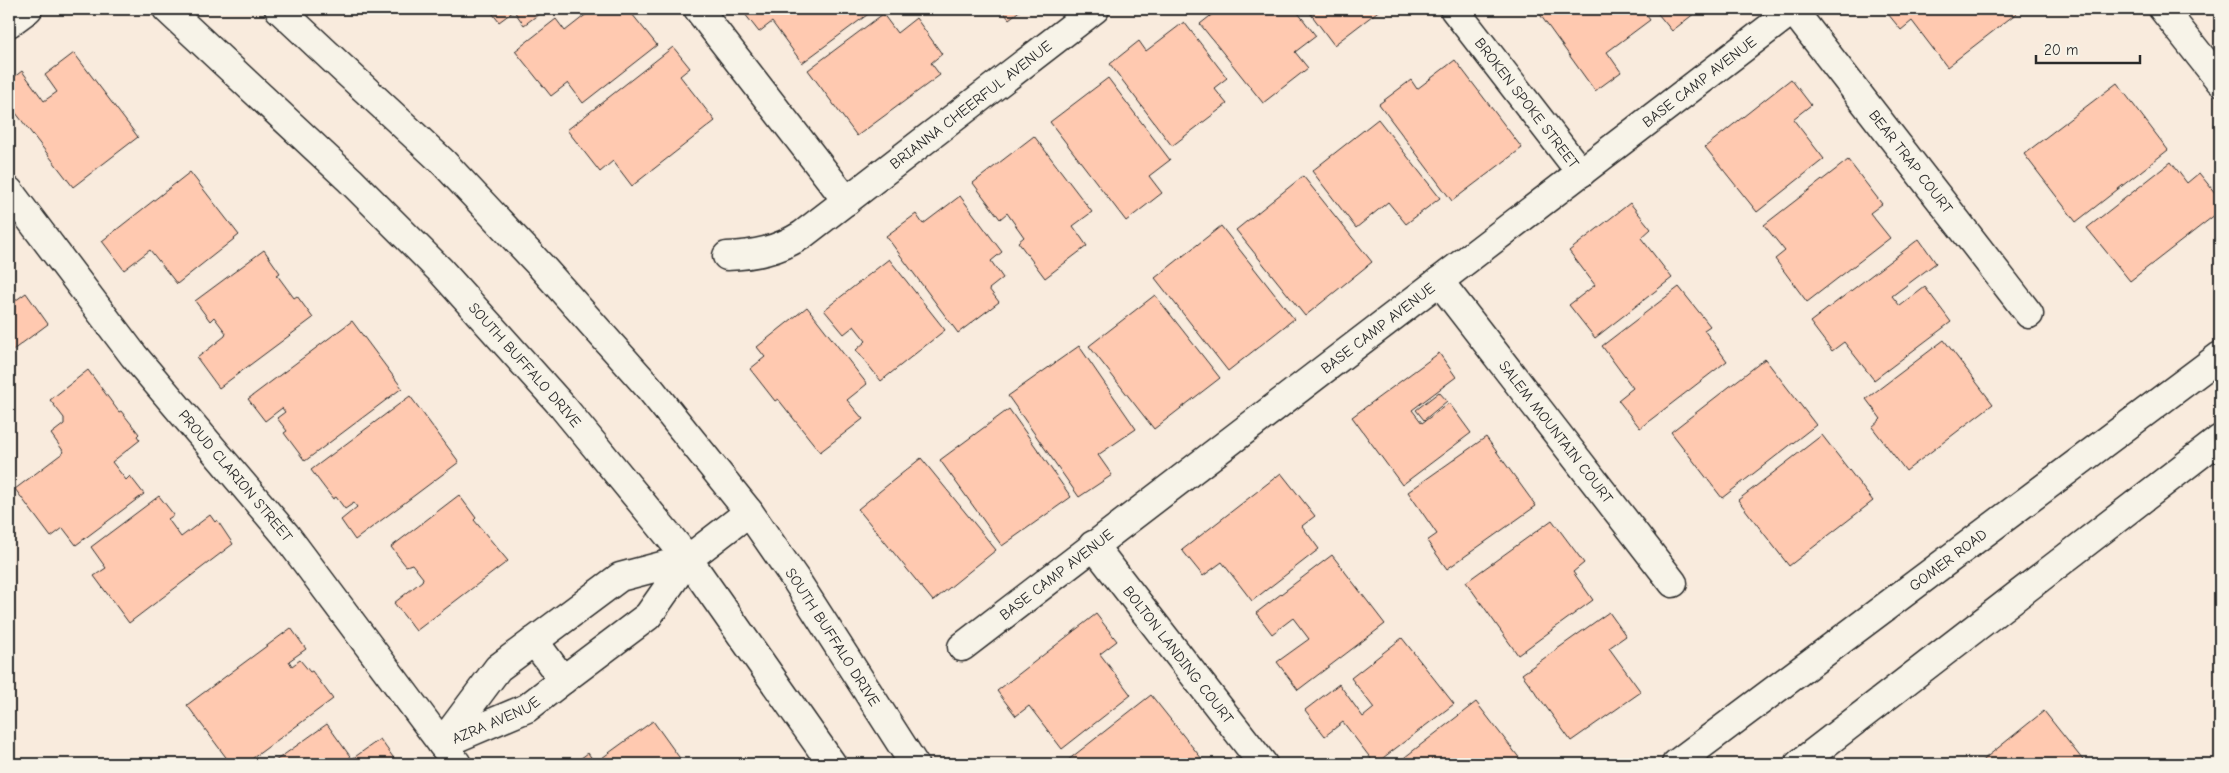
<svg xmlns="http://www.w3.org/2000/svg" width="2229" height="773" viewBox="0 0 2229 773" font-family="'Comic Neue',sans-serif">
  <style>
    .building { fill: #ffc9b0; stroke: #2b2b2b }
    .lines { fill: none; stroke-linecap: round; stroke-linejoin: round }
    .minor-casing { stroke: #2b2b2b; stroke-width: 31 }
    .major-casing { stroke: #2b2b2b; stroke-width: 31 }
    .minor { stroke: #f7f3e8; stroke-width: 28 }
    .major { stroke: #f7f3e8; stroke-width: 28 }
    .labels { text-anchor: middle; stroke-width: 5; stroke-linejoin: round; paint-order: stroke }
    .street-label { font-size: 15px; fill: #2b2b2b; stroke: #f7f3e8 }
  </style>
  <rect width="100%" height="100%" fill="#f9ebdd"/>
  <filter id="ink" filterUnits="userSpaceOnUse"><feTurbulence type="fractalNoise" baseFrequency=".02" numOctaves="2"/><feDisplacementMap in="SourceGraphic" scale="10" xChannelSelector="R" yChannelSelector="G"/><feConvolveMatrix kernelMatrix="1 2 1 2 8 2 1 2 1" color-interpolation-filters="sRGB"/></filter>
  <g filter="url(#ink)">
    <path class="building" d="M489,9H546L524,25L514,11L499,22Z
      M593,9H628L657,45L583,103L568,83L551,96L515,51L556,19L565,31Z
      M741,9H875L802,63L772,22L759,32Z
      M1001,9H1022L1009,19Z
      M1219,9H1295L1316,36L1295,52L1308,68L1263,103L1200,24Z
      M1307,9H1381L1334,45Z
      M1536,9H1642L1650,20L1607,52L1621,72L1595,91Z
      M1654,9H1700L1672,31Z
      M1884,9H2022L1947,67L1912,21L1901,30Z
      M883,14L897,33L916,18L942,54L931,63L940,75L857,136L808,70Z
      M1184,22L1227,78L1214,88L1227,104L1172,146L1110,64L1139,41L1146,51Z
      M673,47L690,68L680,76L715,121L632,186L613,161L600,172L567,130Z
      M74,53L138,137L73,187L9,104V81L22,71L44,101L57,92L45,75Z
      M1455,60L1522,148L1452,201L1379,104L1411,80L1417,89Z
      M1108,78L1170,160L1149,176L1162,193L1126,221L1050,122Z
      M1791,79L1811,105L1793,119L1824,159L1757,212L1705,147Z
      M2117,83L2168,150L2076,222L2024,154Z
      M1378,119L1440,198L1406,224L1388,202L1356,228L1312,171Z
      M1034,136L1092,212L1073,226L1087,246L1045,278L1018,242L1024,237L1007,213L1000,219L973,183Z
      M1848,160L1882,204L1870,213L1890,238L1807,302L1775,259L1785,251L1764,225Z
      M2171,162L2187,183L2199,173L2220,199V211L2130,281L2087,228Z
      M190,172L239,235L177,284L150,250L124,270L102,241Z
      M1303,176L1372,262L1305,316L1236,230Z
      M960,196L1002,252L991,261L1003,278L989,289L999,302L958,333L886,236L916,214L923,224Z
      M1630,203L1651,229L1641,238L1672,278L1595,338L1569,305L1595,285L1569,251Z
      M1221,226L1294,319L1228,371L1155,278Z
      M1919,239L1936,263L1892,296L1900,306L1925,287L1951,322L1874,380L1844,342L1832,351L1810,322Z
      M264,250L280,273L277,275L294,298L297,296L313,318L219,388L197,358L225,336L226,333L214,317L210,321L195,301Z
      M889,259L945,330L881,381L856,350L866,341L854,326L844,334L824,310Z
      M1679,287L1710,326L1704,330L1727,361L1640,428L1618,400L1633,388L1602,346Z
      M26,293L48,324L9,353V299L12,303Z
      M1155,295L1220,378L1154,429L1089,346Z
      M807,307L867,384L847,400L863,419L820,452L778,399L775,401L750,369L765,357L757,347Z
      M352,321L402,388L305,461L284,433L287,431L277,418L285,412L282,408L265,421L248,399Z
      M1944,340L1993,404L1906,471L1872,427L1881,419L1866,399Z
      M1079,346L1136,429L1098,455L1112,475L1079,497L1008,396Z
      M1439,353L1456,377L1412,410L1422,423L1449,403L1471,433L1402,485L1352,417Z
      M1765,359L1816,425L1722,498L1671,432Z
      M88,370L119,412L121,411L139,434L137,436L140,440L112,462L126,480L130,476L144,494L76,545L63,528L51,537L15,489L64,452L51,434L64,424V418L50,400Z
      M1439,392L1447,401L1424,420L1416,410Z
      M410,396L459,462L355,540L341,520L357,507L354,503L345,509L336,497L333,499L311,470Z
      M1009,409L1071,497L1002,546L940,460Z
      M1822,435L1873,501L1789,566L1738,500Z
      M1486,437L1536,506L1447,569L1427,541L1437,534L1408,492Z
      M921,458L996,550L933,601L858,509Z
      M1281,473L1315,516L1302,526L1319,549L1252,601L1222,562L1203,576L1182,550Z
      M459,495L476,518L474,520L508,561L416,631L394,603L422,581L423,578L412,564L406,566L391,547Z
      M159,496L174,515L168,519L181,537L210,515L215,522L217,520L233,544L129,623L94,576L106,568L91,547Z
      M1552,520L1584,563L1573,572L1593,600L1518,655L1466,582Z
      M1332,555L1385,624L1298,690L1277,662L1309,639L1293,618L1272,634L1256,613Z
      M1609,612L1626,636L1609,648L1641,692L1571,741L1522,674Z
      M1096,614L1117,641L1100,654L1131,695L1062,749L1029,706L1016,716L997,691Z
      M291,628L306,649L289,661L292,666L300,660L310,672L312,671L333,699L245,764H231L187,705Z
      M1402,638L1454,704L1375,764L1343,722L1325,736L1305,710L1339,684L1363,717L1374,708L1351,678Z
      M1151,695L1202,759L1196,764H1063Z
      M1476,702L1524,764H1396Z
      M2044,711L2086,764H1978Z
      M653,721L684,764H573L588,753L595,763Z
      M327,724L352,759L380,739L398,764H271Z"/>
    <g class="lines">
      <defs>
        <g id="minor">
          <path d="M698,9L847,201"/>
          <path id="s1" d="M1454,9L1581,173"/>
          <path d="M2163,9L2220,81"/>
          <path id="s2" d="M1793,10L2029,314"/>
          <path d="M9,23L28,9"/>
          <path id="s3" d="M9,191L134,356L285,534L457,764"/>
          <path id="s4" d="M727,256C755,255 778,250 802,235L1095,9"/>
          <path id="s5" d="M1439,281L1673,583"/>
          <path id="s6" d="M1093,545L1263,764"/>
          <path d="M534,641L563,680"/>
          <path id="s7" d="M962,647L1794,9"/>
          <path d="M442,743L498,668L620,577L688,559"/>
          <path id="s8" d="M442,744L527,708L563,680L648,616L688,559L749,512"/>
          <path id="s9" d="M1676,764L2220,356"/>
          <path d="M1799,764L2220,439"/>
        </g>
        <g id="major">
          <path id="s10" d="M167,9L350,180L441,271L563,407L688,559L832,764"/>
          <path id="s11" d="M279,9L444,163L540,265L651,390L749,512L796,580L914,764"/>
        </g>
      </defs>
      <use href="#minor" class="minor-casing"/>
      <use href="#major" class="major-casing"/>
      <use href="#minor" class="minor"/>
      <use href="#major" class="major"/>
    </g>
  </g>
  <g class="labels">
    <g class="street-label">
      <text dy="5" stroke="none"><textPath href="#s7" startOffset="929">BASE CAMP AVENUE</textPath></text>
      <text dy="5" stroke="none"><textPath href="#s1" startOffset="119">BROKEN SPOKE STREET</textPath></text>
      <text dy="5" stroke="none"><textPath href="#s4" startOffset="292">BRIANNA CHEERFUL AVENUE</textPath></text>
      <text dy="5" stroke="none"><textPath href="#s2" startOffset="192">BEAR TRAP COURT</textPath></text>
      <text dy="5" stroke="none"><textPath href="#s7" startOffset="524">BASE CAMP AVENUE</textPath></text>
      <text dy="5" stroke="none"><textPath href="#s10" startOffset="505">SOUTH BUFFALO DRIVE</textPath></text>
      <text dy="5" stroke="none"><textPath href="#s5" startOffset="191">SALEM MOUNTAIN COURT</textPath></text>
      <text dy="5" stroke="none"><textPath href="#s3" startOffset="364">PROUD CLARION STREET</textPath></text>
      <text dy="5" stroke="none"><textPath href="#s9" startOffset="340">GOMER ROAD</textPath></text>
      <text dy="5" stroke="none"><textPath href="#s7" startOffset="119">BASE CAMP AVENUE</textPath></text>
      <text dy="5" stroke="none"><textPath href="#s11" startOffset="840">SOUTH BUFFALO DRIVE</textPath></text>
      <text dy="5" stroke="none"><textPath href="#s6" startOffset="139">BOLTON LANDING COURT</textPath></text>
      <text dy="5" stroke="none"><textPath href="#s8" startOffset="59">AZRA AVENUE</textPath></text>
    </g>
  </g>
  <rect width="2229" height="773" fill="none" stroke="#f7f3e8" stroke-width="30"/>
  <rect x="15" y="15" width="2199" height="743" fill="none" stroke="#2b2b2b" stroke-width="2" filter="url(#ink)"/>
  <path d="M2036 55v8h104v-8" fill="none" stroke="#2b2b2b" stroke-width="2.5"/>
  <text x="2044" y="55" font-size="15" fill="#2b2b2b" stroke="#f7f3e8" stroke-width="4" paint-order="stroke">20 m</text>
</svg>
